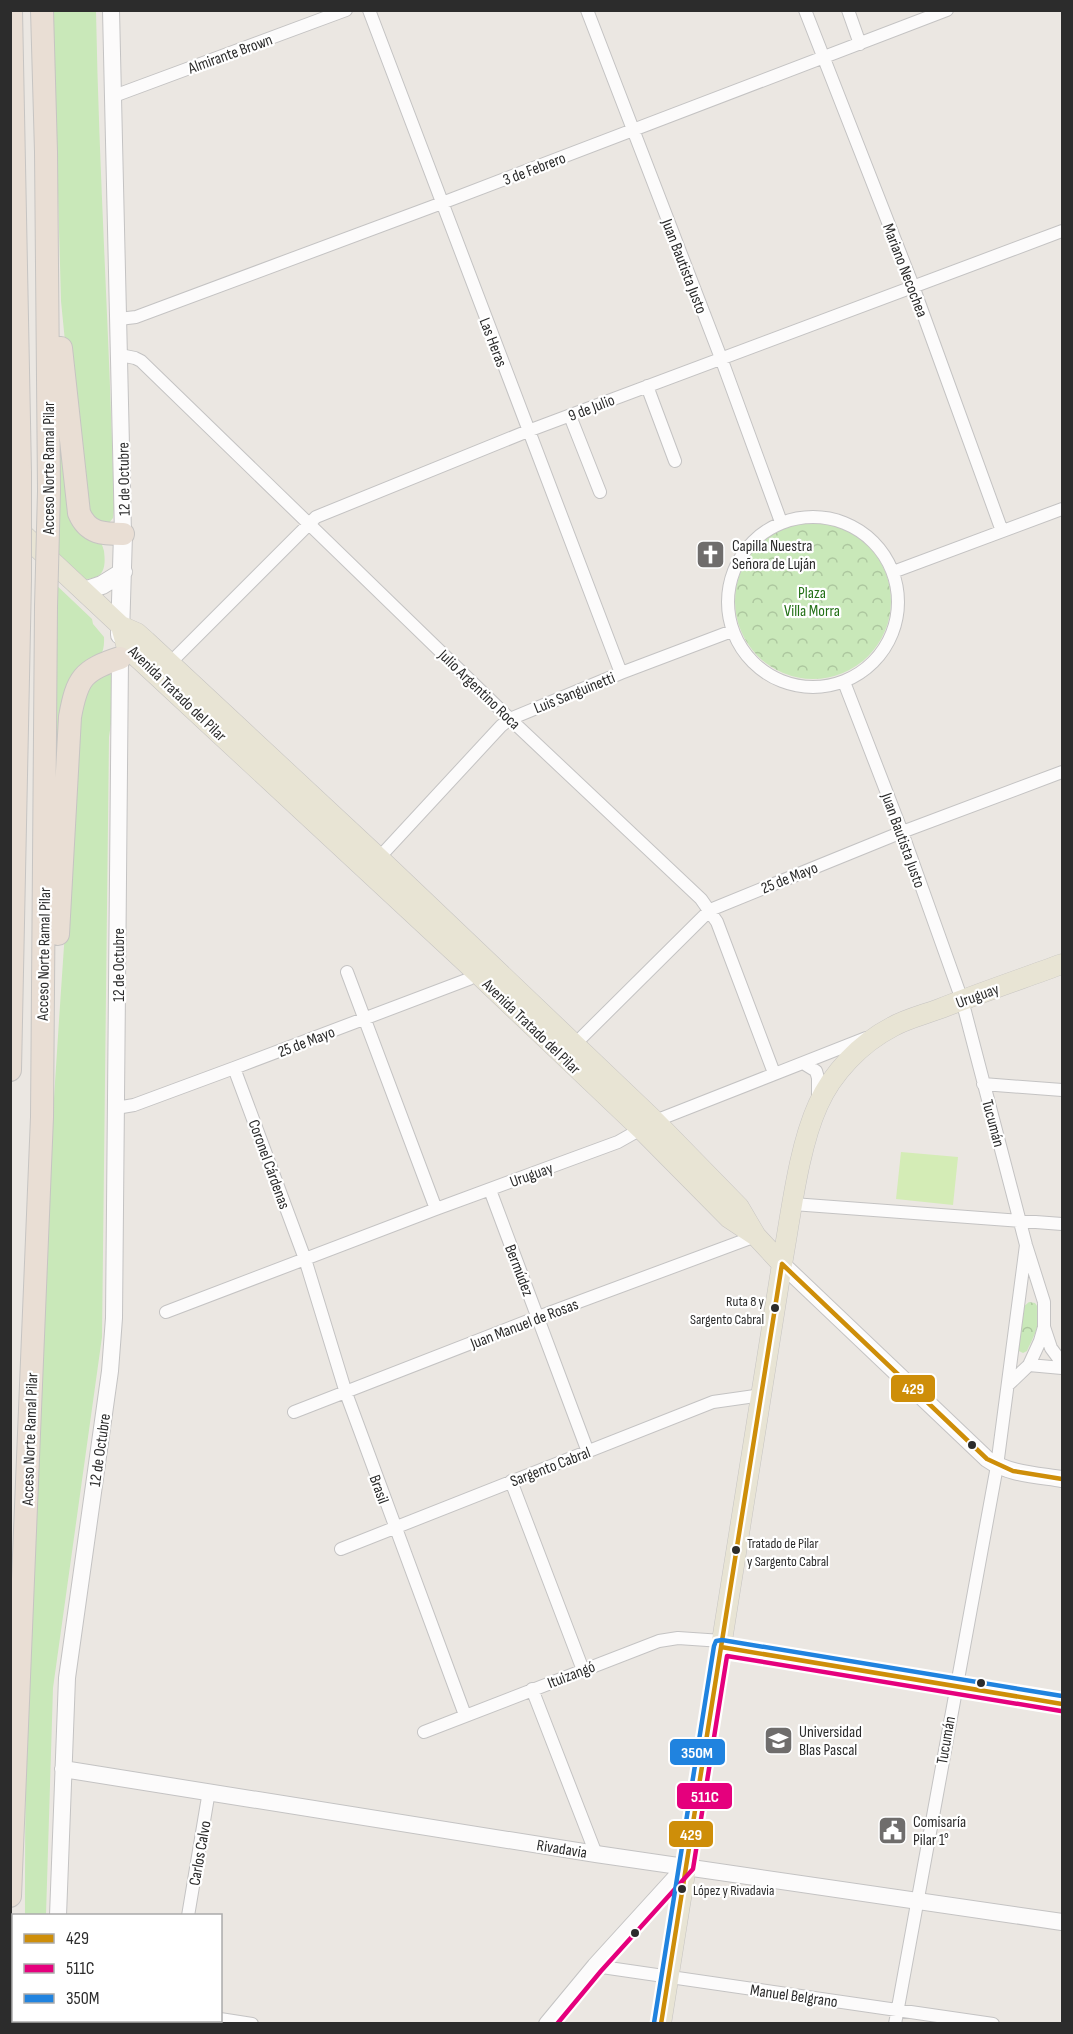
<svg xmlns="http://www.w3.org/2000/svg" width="1073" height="2034" viewBox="0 0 1073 2034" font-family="'Sofia Sans Condensed',sans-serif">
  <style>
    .grass { fill: #c9e8b9 }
    .park { fill: url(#park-crowns) }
    .pitch { fill: #d4ecb6 }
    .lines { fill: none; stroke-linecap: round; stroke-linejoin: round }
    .minor-casing { stroke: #c4c3c3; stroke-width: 14 }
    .tertiary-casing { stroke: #c4c3c3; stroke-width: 18 }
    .secondary-casing { stroke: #c4c3c3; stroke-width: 20 }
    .primary-casing { stroke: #c6c4c2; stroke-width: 21 }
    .motorway-casing { stroke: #c6c4c2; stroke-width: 24 }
    .minor { stroke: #fcfbfb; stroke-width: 12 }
    .tertiary { stroke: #fcfbfb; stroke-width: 16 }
    .secondary { stroke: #fcfbfb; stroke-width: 18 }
    .primary { stroke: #e8e4d4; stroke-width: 20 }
    .motorway { stroke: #e9ded4; stroke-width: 22 }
    .motorway-bridge-casing { stroke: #c6c4c2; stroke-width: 24; stroke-linecap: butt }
    .motorway-bridge { stroke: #e9ded4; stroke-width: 22 }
    .bus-1-casing { stroke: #fff; stroke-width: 9 }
    .bus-2-casing { stroke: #fff; stroke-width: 9 }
    .bus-3-casing { stroke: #fff; stroke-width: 9 }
    .bus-1 { stroke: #ce8e09; stroke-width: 4.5 }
    .bus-2 { stroke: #e5007d; stroke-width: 4.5 }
    .bus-3 { stroke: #2083df; stroke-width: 4.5 }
    .bus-dot { fill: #2c2c2c; stroke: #fff; stroke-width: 2 }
    .labels { text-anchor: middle; stroke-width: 4.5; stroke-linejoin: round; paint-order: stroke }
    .bus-label { font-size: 14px; fill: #2c2c2c; stroke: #fff; text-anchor: start }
    .street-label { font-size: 16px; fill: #2c2c2c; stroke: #fff }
    .poi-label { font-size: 16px; fill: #2c2c2c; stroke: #fff; text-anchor: start }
    .park-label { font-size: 16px; fill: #237016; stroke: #fff }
    .line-badge { stroke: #fff; stroke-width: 2 }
    .badge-label { font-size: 16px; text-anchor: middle; font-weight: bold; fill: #fff }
  </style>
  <defs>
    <pattern id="park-crowns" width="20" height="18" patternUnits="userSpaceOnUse" patternTransform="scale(1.5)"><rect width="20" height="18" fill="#c9e8b9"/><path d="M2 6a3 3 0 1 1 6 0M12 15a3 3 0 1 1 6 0" fill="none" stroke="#adc79f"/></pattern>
  </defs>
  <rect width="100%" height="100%" fill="#ebe7e2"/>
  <path class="grass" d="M53,11H96C99,177 110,343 114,509L113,518L108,524H94L78,473L61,301Z
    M53,325L66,434L104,551C106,568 104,579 84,579L53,549Z
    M52,581L92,619L93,624L104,637C105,657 97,659 82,670L56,850Z
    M105,672L112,675L115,695L109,737L102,1337L53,1688L46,1915L25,1916C24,1506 53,1096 82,688Z"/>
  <path class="park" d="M735 601a78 78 0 1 1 156 0a78 78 0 1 1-156 0Z
    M1029,1302L1035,1303C1046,1316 1033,1337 1027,1351L1023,1353L1019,1351L1017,1345L1023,1307Z"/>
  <path class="pitch" d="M901,1152L958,1157L953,1205L896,1199Z"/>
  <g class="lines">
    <defs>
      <path id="minor" d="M369,10L621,673
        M587,10L721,358L781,522
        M805,10L913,286L1002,531
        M848,10L860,44
        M114,96L346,10
        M119,319L136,317L442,203L947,10
        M120,355L135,358L141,361L510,719L701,899L717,922L774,1073
        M647,386L675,461
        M570,416L600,492
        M728 602a85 85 0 1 1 170 0a85 85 0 1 1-170 0Z
        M893,572L1062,509
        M170,663L316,517L528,431L1062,231
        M844,682L902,832L962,1000L1026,1245L1044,1302V1327L1040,1341L1029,1365L1008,1385
        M376,861L501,726L510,719L621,673L732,631
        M347,972L436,1209
        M570,1049L710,910L902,832L1062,772
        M803,1063L816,1071L818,1078V1098
        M234,1068L305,1259L346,1393L465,1715
        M983,1084L1062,1090
        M116,1108L134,1105L234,1068L469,979L482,969
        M490,1190L588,1452
        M793,1204L1062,1224
        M166,1312L436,1209L618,1142L655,1121L866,1038
        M1044,1327L1051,1348L1062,1363
        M1029,1365L1062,1368
        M294,1412L538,1317L756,1236
        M511,1481L583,1670
        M341,1549L713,1402L762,1395
        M532,1689L596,1854
        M424,1732L659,1641L678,1638L722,1641
        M188,1916L209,1791
        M595,1966L993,2024
        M220,2019L252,2024
        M98,2020L99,2024
        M895,2024L997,1466L1026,1245"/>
      <path id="tertiary" d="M111,10L123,534
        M782,1264L987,1459C1008,1474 1037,1475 1062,1479
        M721,1647L1062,1704
        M63,1769L596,1854L1062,1922
        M58,1916L67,1678L110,1371L114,1318L120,658
        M57,2020V2024
        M547,2024L595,1966L686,1866"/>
      <path id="secondary" d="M84,591L102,585L123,572
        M120,635L123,534"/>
      <path id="primary" d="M12,524L121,626L137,633L146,641L379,858L655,1121L739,1207L756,1236
        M121,626L127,648L477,973L641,1129L729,1218L756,1236L782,1264
        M661,2024L782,1264C791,1215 798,1149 818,1105C832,1073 861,1043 892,1027C906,1019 923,1015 939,1009C980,993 1021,979 1062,964"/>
      <path id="motorway" d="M11,10L20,473
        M42,10L46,152L49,491
        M61,348L79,513C88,534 103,534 123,534
        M58,934L70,717C77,678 83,670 120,658
        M10,1070L20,579
        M10,1896L42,1117L46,607
        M20,2020V2024"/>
    </defs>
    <use href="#minor" class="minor-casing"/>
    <use href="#tertiary" class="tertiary-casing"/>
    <use href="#secondary" class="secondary-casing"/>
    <use href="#primary" class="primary-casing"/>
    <use href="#motorway" class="motorway-casing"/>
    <use href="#minor" class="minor"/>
    <use href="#tertiary" class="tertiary"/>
    <use href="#secondary" class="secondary"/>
    <use href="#primary" class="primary"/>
    <use href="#motorway" class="motorway"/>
    <defs>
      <path id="motorway-bridge" d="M20,579V473
        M46,607L49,491"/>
    </defs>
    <use href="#motorway-bridge" class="motorway-bridge-casing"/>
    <use href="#motorway-bridge" class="motorway-bridge"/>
    <defs>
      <path id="bus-1" d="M782,1264L987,1459L1013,1471L1062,1479
        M721,1647L1062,1704
        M661,2024L782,1264"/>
      <path id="bus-2" d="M557,2024L601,1971L693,1869L727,1656L1061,1711"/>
      <path id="bus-3" d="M654,2023L714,1646L716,1641L722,1640L1062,1696"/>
    </defs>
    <use href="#bus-1" class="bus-1-casing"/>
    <use href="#bus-2" class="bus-2-casing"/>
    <use href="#bus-3" class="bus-3-casing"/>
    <use href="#bus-1" class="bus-1"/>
    <use href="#bus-2" class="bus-2"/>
    <use href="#bus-3" class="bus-3"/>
  </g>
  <defs>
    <symbol id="church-square" viewBox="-11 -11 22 22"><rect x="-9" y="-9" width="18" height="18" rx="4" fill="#6f6d6c" stroke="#fff"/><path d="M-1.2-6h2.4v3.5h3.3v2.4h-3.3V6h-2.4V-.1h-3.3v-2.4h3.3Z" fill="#fff"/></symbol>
    <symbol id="university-square" viewBox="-11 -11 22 22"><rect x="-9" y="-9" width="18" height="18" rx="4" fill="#6f6d6c" stroke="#fff"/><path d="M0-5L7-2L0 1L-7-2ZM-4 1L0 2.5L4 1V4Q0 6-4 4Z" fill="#fff"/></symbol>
    <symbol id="civic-square" viewBox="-11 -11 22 22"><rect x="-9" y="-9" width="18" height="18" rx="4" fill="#6f6d6c" stroke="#fff"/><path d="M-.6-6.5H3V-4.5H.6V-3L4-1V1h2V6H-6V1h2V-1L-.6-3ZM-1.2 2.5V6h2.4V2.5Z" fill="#fff"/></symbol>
  </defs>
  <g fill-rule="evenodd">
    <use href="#church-square" x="694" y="538" width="33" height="33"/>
    <use href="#university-square" x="762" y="1724" width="33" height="33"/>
    <use href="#civic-square" x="876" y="1814" width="33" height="33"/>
  </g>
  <g class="bus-dot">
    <circle cx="775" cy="1308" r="5"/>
    <circle cx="972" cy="1445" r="5"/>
    <circle cx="736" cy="1550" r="5"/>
    <circle cx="981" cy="1683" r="5"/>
    <circle cx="682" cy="1889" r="5"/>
    <circle cx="635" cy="1933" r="5"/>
  </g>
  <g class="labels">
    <g class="bus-label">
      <text x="764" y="1306" text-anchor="end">Ruta 8 y<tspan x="764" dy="18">Sargento Cabral</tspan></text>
      <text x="747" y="1548">Tratado de Pilar<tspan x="747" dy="18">y Sargento Cabral</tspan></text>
      <text x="693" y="1895">López y Rivadavia</text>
    </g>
    <g class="street-label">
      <text transform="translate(230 53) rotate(-20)" y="6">Almirante Brown</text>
      <text transform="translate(534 168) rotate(-21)" y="6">3 de Febrero</text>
      <text transform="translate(685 266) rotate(69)" y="6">Juan Bautista Justo</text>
      <text transform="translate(906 270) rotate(69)" y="6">Mariano Necochea</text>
      <text transform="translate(494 342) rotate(69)" y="6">Las Heras</text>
      <text transform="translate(591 407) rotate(-21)" y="6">9 de Julio</text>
      <text transform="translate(48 468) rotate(-90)" y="6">Acceso Norte Ramal Pilar</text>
      <text transform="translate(123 479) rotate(-91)" y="6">12 de Octubre</text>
      <text transform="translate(480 689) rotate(44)" y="6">Julio Argentino Roca</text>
      <text transform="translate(574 692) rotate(-22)" y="6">Luis Sanguinetti</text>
      <text transform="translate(178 693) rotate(44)" y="6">Avenida Tratado del Pilar</text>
      <text transform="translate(904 840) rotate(70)" y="6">Juan Bautista Justo</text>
      <text transform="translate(789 877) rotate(-22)" y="6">25 de Mayo</text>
      <text transform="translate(43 954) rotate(-89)" y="6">Acceso Norte Ramal Pilar</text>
      <text transform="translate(118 965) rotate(-90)" y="6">12 de Octubre</text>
      <text transform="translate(977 995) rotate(-20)" y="6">Uruguay</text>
      <text transform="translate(532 1026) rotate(44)" y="6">Avenida Tratado del Pilar</text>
      <text transform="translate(306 1041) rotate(-21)" y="6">25 de Mayo</text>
      <text transform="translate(994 1123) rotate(75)" y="6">Tucumán</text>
      <text transform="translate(270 1164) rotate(70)" y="6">Coronel Cárdenas</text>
      <text transform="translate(531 1174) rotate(-20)" y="6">Uruguay</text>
      <text transform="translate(520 1270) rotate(69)" y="6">Bermúdez</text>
      <text transform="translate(524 1323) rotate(-21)" y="6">Juan Manuel de Rosas</text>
      <text transform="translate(29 1439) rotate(-88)" y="6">Acceso Norte Ramal Pilar</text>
      <text transform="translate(99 1450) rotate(-82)" y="6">12 de Octubre</text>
      <text transform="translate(550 1466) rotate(-21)" y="6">Sargento Cabral</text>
      <text transform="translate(380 1489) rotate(70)" y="6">Brasil</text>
      <text transform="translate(571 1674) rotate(-21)" y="6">Ituizangó</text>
      <text transform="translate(945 1740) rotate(-80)" y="6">Tucumán</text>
      <text transform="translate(562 1848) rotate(9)" y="6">Rivadavia</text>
      <text transform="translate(199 1853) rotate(-80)" y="6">Carlos Calvo</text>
      <text transform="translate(794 1995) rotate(8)" y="6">Manuel Belgrano</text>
    </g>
    <g class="poi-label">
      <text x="732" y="551">Capilla Nuestra<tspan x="732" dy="18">Señora de Luján</tspan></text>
      <text x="799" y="1737">Universidad<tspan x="799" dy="18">Blas Pascal</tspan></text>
      <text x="913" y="1827">Comisaría<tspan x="913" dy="18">Pilar 1°</tspan></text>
    </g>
    <g class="park-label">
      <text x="812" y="598">Plaza<tspan x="812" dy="18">Villa Morra</tspan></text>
    </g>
  </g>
  <g class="line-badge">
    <rect x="890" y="1374" width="46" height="29" rx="6" fill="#ce8e09"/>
    <rect x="669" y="1738" width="57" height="28" rx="6" fill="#2083df"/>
    <rect x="676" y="1782" width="57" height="28" rx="6" fill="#e5007d"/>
    <rect x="668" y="1820" width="46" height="28" rx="6" fill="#ce8e09"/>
  </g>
  <g class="badge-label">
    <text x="913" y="1394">429</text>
    <text x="697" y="1758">350M</text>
    <text x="705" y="1802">511C</text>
    <text x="691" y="1840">429</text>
  </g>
  <rect width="1073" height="2034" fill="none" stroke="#2c2c2c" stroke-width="24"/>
  <rect x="12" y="1914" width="210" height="108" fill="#ffffff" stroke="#ababab" stroke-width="1.5"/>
  <rect x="24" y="1934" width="30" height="9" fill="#ce8e09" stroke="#ababab" stroke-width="1.5"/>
  <text x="66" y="1944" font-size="18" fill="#2c2c2c">429</text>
  <rect x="24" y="1964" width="30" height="9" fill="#e5007d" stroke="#ababab" stroke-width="1.5"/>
  <text x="66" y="1974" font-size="18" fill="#2c2c2c">511C</text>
  <rect x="24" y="1994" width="30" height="9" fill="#2083df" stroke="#ababab" stroke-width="1.5"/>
  <text x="66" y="2004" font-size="18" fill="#2c2c2c">350M</text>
</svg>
